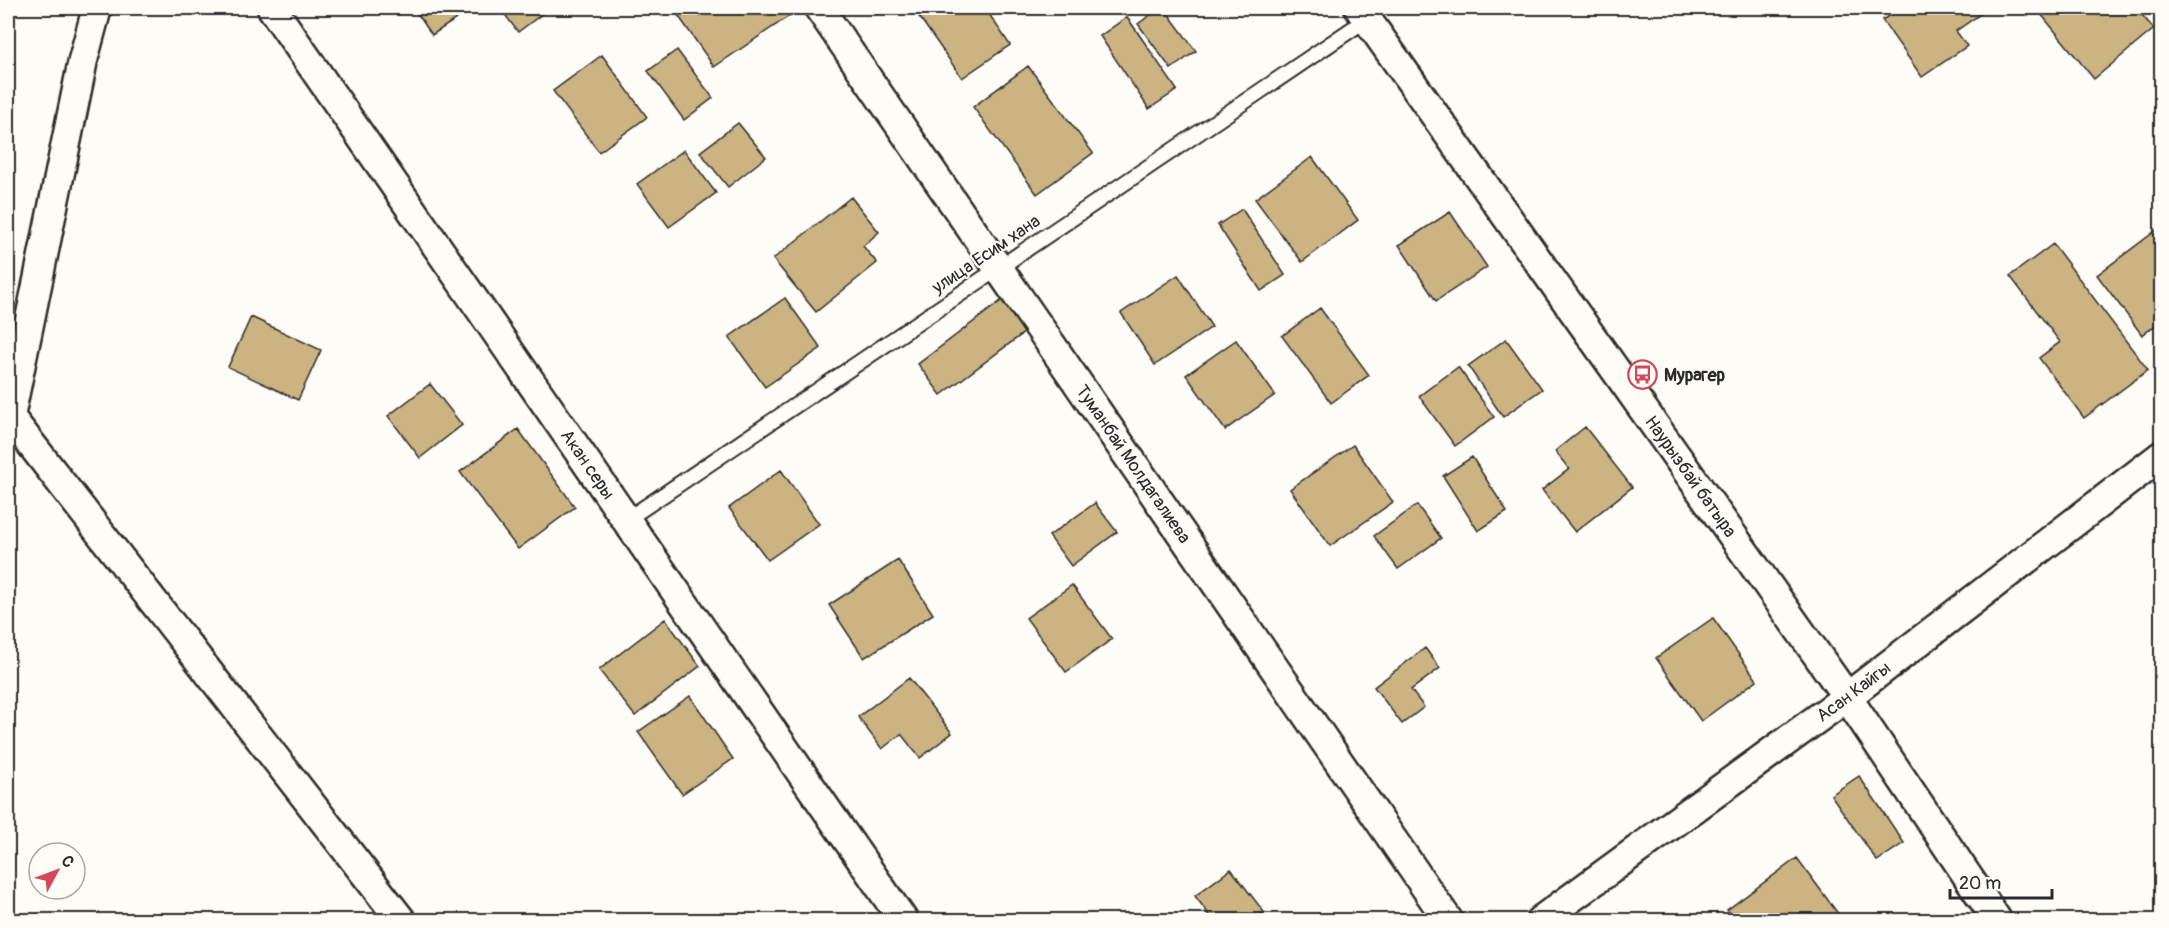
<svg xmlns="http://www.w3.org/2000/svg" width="2169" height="928" viewBox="0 0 2169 928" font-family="Pangolin,sans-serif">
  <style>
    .building { fill: #cbb382; stroke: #2b2b2b; stroke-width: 1.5 }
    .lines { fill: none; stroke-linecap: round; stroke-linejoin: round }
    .service-casing { stroke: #2b2b2b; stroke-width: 18 }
    .minor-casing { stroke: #2b2b2b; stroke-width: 33 }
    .service { stroke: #fdfcf7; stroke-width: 14 }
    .minor { stroke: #fdfcf7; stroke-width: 28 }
    .labels { text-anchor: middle; stroke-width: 4.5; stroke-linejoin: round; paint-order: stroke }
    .street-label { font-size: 18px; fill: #2b2b2b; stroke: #fdfcf7 }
    .poi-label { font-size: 18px; font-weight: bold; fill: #2b2b2b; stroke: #fdfcf7; text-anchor: start }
  </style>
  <rect width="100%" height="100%" fill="#fdfcf7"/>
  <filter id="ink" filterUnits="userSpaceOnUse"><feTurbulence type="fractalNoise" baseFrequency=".0167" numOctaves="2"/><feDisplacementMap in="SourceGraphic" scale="12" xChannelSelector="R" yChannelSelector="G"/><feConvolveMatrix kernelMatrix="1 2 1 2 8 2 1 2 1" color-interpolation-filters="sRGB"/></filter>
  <g filter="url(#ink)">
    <path class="building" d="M419,8H473L432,35L415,10Z
      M500,8H550L518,32Z
      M673,8H801L714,67Z
      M913,8H985L1010,45L962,78Z
      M1160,8H1164L1196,51L1171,69L1138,24Z
      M1901,8H1989L1956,31L1967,46L1922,77L1882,20Z
      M2036,8H2136L2154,29L2094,79Z
      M1127,17L1177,90L1149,109L1100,36Z
      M677,50L713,98L684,120L648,71Z
      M602,55L647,117L599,152L553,91Z
      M1028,66L1093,153L1037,194L973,107Z
      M738,123L766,157L728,187L700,152Z
      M684,150L716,193L669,227L637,184Z
      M1312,157L1358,220L1302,262L1255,199Z
      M851,197L879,232L863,246L877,263L816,312L773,259Z
      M1242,209L1285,275L1261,291L1218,225Z
      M1450,212L1487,267L1436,301L1399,245Z
      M2162,226V321L2142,335L2097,275Z
      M2053,244L2148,370L2084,418L2039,358L2060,342L2010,276Z
      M1178,275L1212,327L1155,365L1121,313Z
      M785,298L821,348L765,387L729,337Z
      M1005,298L1029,329L941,395L918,364Z
      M1320,308L1369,375L1331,403L1282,336Z
      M251,317L321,350L298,400L228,367Z
      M1506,339L1542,389L1503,417L1468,366Z
      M1236,340L1275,395L1225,430L1186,375Z
      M1458,367L1494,417L1455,446L1419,396Z
      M430,384L462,425L420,458L388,416Z
      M1585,427L1632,487L1575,532L1542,490L1569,469L1555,451Z
      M518,429L575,507L518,549L460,472Z
      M1353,445L1393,502L1330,546L1290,489Z
      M1472,457L1507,512L1478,531L1443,476Z
      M781,470L819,524L768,560L729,508Z
      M1095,503L1117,532L1071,566L1049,536Z
      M1417,505L1441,538L1398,569L1374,536Z
      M898,560L933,614L864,658L829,605Z
      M1072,585L1112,639L1066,672L1026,618Z
      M1713,618L1757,680L1701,721L1656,658Z
      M665,619L700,666L635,716L599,670Z
      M1425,648L1440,668L1411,690L1424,707L1402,724L1374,687Z
      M909,678L952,733L920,758L901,734L882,749L858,717Z
      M690,696L733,759L682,794L638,732Z
      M1859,776L1904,843L1877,861L1831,795Z
      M1797,858L1842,919L1735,920L1727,910Z
      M1231,869L1264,912L1253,920H1213L1195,896Z"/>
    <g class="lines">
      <defs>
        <path id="service" d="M626,520L1367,19"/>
        <g id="minor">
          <path d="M97,8L83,60L10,417L401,920"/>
          <path id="s1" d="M272,8L903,920"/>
          <path id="s2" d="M819,8L1448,920"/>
          <path id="s3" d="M1359,8L1847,697L1997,920"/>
          <path id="s4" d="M1541,920L1847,697L2162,455"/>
        </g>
      </defs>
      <use href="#service" class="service-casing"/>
      <use href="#minor" class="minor-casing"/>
      <use href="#service" class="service"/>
      <use href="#minor" class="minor"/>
    </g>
  </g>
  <defs>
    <symbol id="bus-ring" viewBox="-11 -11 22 22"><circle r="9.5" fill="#fdfcf7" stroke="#d1495b" stroke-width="1.5"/><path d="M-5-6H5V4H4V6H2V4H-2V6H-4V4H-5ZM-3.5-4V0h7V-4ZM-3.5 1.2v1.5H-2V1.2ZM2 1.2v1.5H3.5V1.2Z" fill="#d1495b"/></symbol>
  </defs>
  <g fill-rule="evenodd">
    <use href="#bus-ring" x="1626" y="358" width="33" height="33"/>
  </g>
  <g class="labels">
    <g class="street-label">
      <text transform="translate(986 254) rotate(-34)" y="6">улица Есим хана</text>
      <text dy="6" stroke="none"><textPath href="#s1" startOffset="555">Акан серы</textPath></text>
      <text dy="6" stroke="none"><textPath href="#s2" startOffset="554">Туманбай Молдагалиева</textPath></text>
      <text dy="6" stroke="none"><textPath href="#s3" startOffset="574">Наурызбай батыра</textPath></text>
      <text dy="6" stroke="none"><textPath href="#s4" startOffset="387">Асан Кайгы</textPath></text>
    </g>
    <g class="poi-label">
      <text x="1664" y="381">Мурагер</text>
    </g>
  </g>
  <rect width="2169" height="928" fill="none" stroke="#fdfcf7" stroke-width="30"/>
  <rect x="15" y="15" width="2139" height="898" fill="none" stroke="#2b2b2b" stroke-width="2" filter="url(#ink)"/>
  <g transform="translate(57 871) rotate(49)"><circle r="28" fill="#fdfcf7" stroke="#a9a8a5" stroke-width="1.5"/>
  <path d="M0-4.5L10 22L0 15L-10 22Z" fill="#d1495b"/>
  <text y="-9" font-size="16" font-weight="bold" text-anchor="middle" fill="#2b2b2b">С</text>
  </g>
  <path d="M1950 889v9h102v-9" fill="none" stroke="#2b2b2b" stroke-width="3"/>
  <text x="1959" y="889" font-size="18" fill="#2b2b2b" stroke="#fdfcf7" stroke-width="4.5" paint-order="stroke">20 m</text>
</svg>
